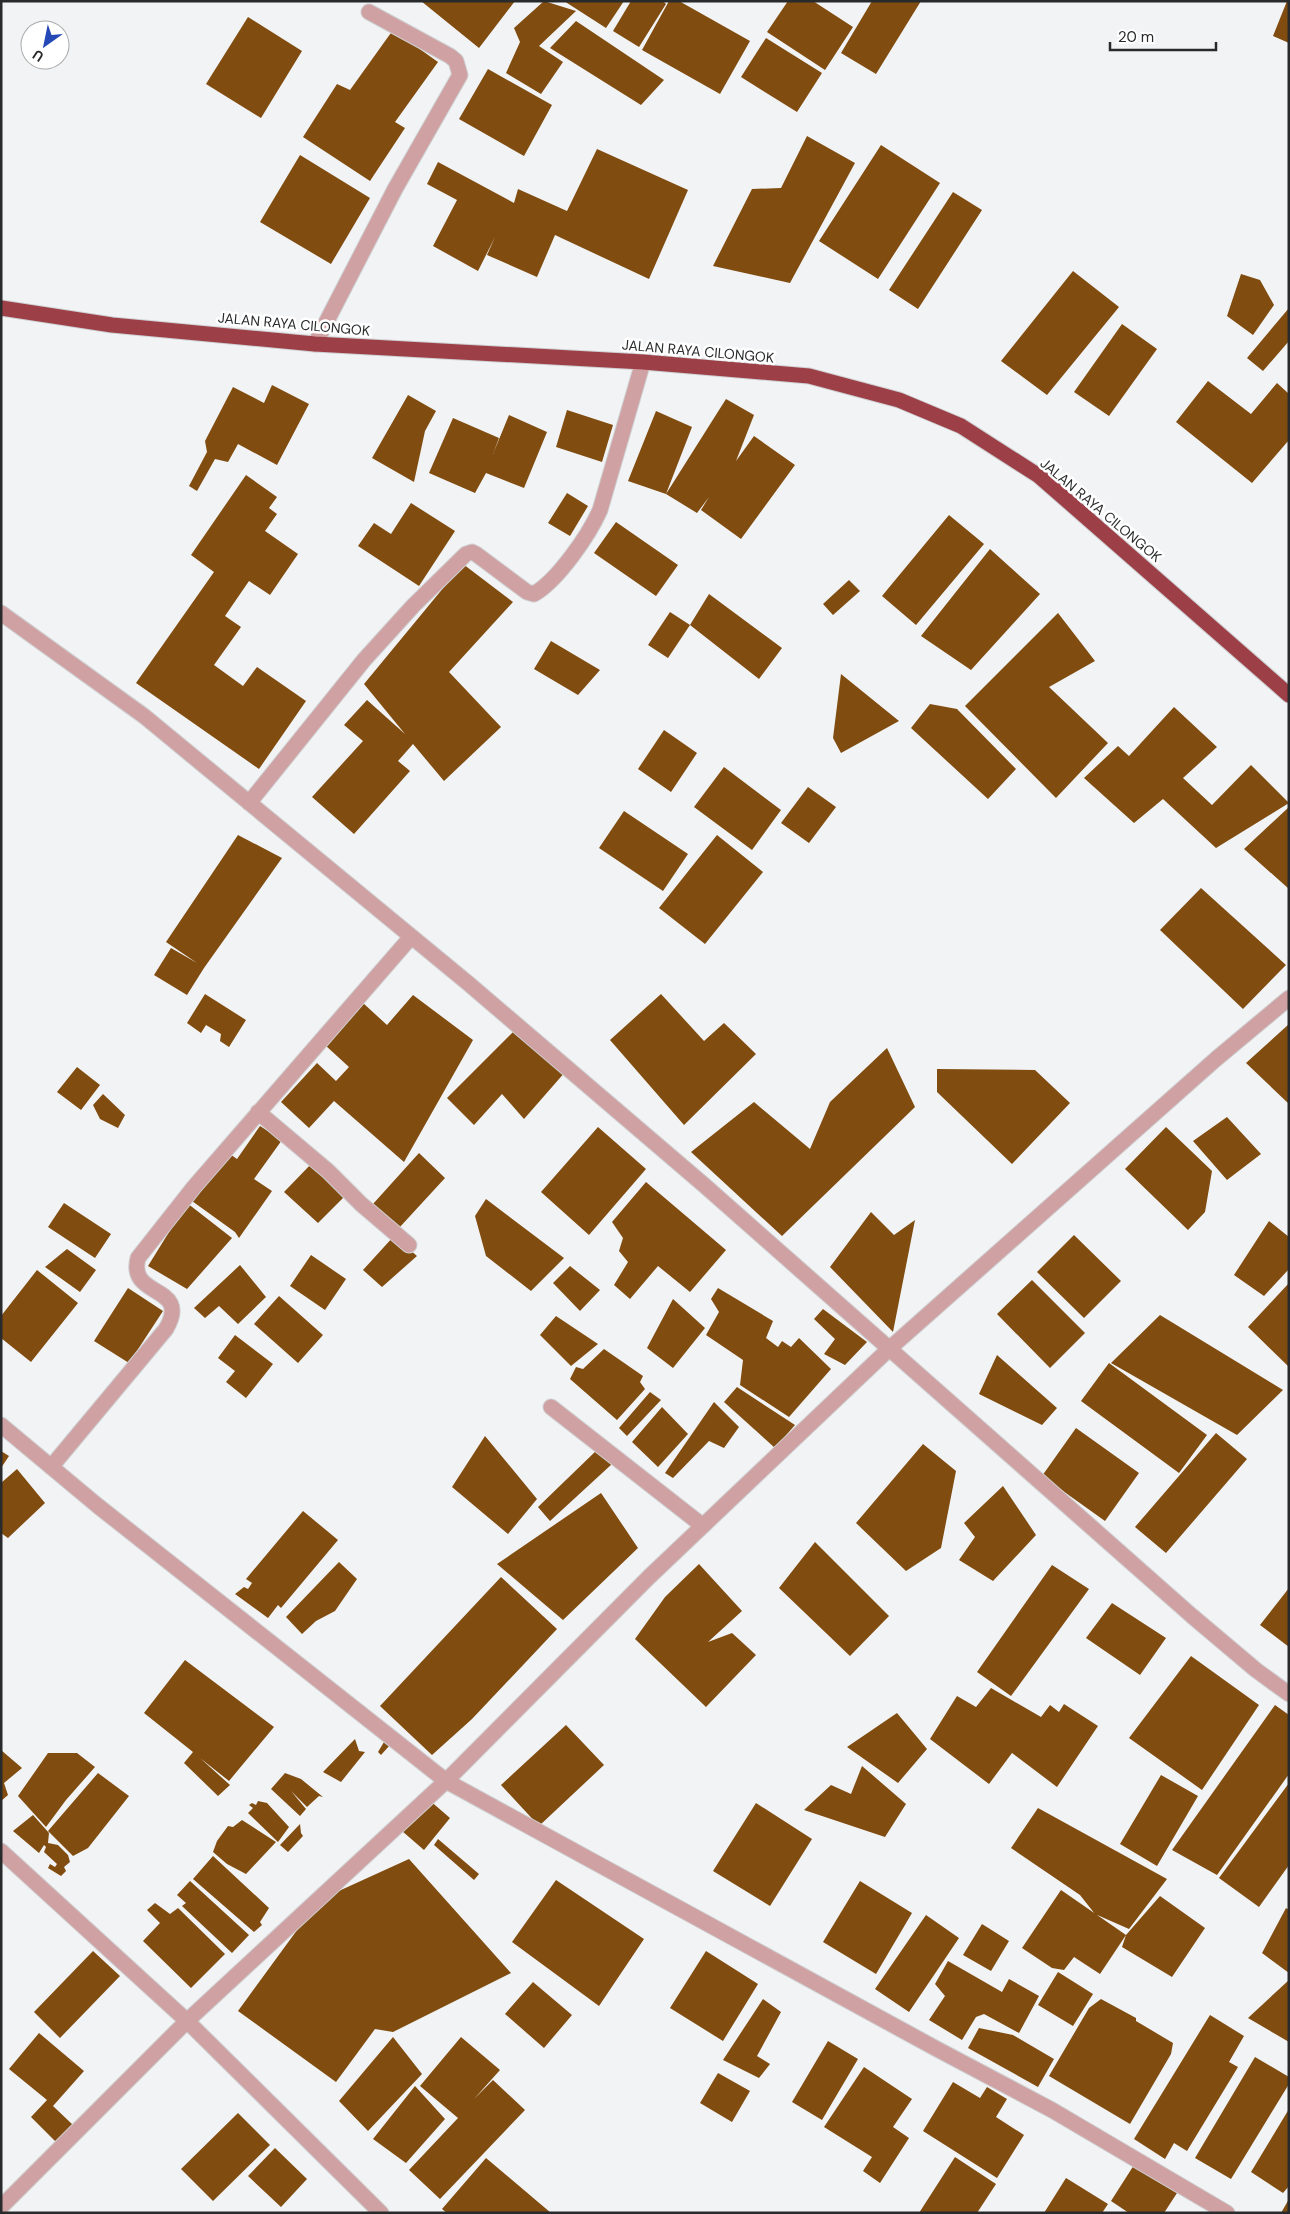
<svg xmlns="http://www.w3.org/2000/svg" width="1290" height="2214" viewBox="0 0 1290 2214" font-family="'DM Sans',sans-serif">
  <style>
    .building { fill: #804c0f }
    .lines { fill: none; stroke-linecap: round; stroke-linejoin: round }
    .street-casing { stroke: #cecfd1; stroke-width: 17 }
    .highway-casing { stroke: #cecfd1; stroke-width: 17 }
    .street { stroke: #d0a1a2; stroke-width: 15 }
    .highway { stroke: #9c3f47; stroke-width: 15 }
    .labels { text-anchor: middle; stroke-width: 5; stroke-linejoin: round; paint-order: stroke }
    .street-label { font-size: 14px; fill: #292a2b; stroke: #fff }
  </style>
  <rect width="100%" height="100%" fill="#f2f3f5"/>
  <path class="building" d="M421,1H515L479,48Z
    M544,1L576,11L539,46L563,62L541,94L506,73L520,42L514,28Z
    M564,1H624L606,28Z
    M631,1H663L666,4L639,47L613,31Z
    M669,1H679L750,41L720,94L642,50Z
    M788,1H813L853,27L825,70L767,32Z
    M872,1H921L876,74L841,53Z
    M1287,1H1289V43L1273,36Z
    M248,17L302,51L261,118L206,84Z
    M576,21L664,80L641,105L550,48Z
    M393,30L438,62L395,122L405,128L370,181L303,137L337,84L350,90Z
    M766,38L822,73L797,112L741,77Z
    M488,69L552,105L524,156L459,119Z
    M807,136L855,163L790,283L713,266L752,189L781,188Z
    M881,145L940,183L878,279L819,241Z
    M597,149L688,190L649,279L555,235L537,277L487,255L495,237L478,271L433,246L457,200L427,184L438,162L514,203L518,189L567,211Z
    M300,155L370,198L331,264L260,222Z
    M953,192L982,210L918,309L889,290Z
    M1073,271L1119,307L1047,395L1001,361Z
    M1241,274L1260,280L1274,305L1253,335L1227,316Z
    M1289,308V341L1263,371L1247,358Z
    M1122,324L1157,349L1109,416L1074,392Z
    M1208,381L1251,414L1277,383L1289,394V440L1252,483L1176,422Z
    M272,385L309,404L277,465L238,444L228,462L215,459L197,491L189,486L207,452L205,441L233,387L264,403Z
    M408,395L436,411L425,431L414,482L372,458Z
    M726,399L754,415L736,461L754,436L795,465L741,539L701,510L709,497L697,513L666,494L628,481L656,411L692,427L666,494Z
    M567,410L613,425L602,462L556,447Z
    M509,415L547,432L524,488L486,473L475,493L429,473L453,418L499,438L493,454Z
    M246,475L277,497L269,508L277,514L265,531L298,554L270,595L249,581L225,616L241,627L214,665L243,686L257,667L306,701L259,769L136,683L214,572L191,555Z
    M567,493L588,506L570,536L548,523Z
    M411,503L455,531L419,586L358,546L374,523L391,534Z
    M949,515L984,544L916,625L882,596Z
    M616,522L678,565L656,596L594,553Z
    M990,549L1040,594L971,670L921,636Z
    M463,564L513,602L449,672L501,727L444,781L413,744L398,761L410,771L354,834L312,797L363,741L344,725L367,700L405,734L364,684Z
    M849,580L860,591L833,615L823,604Z
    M709,594L782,648L759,679L690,625Z
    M670,612L690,625L668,658L648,645Z
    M1058,613L1095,661L1049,687L1108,743L1056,798L965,706Z
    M551,641L600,670L578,695L534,669Z
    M841,674L899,721L841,753L833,738Z
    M930,704L957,709L1016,769L988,799L911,728Z
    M1174,707L1217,747L1183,778L1212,805L1251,765L1289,803L1216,848L1163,799L1134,823L1084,778L1118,746L1129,756Z
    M664,730L697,753L671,792L638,769Z
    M724,767L781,810L752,850L694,807Z
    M808,787L836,807L809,843L781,823Z
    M1289,807V889L1244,849Z
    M624,811L688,854L663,891L599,848Z
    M238,835L282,858L204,968L187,995L154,975L171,948L197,963L166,942Z
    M717,835L763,872L705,944L659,908Z
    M1201,888L1286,965L1243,1009L1160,930Z
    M205,994L246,1020L229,1047L220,1041L221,1034L206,1025L201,1033L187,1023Z
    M661,994L704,1041L724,1023L756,1054L684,1125L610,1040Z
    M413,995L473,1040L404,1162L334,1101L309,1128L281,1102L317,1063L336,1081L349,1067L325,1045L363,1003L387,1025Z
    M1289,1024V1104L1246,1063Z
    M517,1028L566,1071L524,1119L502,1094L474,1125L447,1098Z
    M887,1048L915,1107L782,1236L691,1152L754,1102L810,1149L830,1102Z
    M77,1067L100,1085L81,1110L57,1092Z
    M937,1069L1035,1070L1070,1103L1012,1164L937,1092Z
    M103,1094L125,1115L118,1128L100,1119L93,1105Z
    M1227,1117L1261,1154L1227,1180L1193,1141Z
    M260,1126L282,1140L254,1179L272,1191L239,1238L235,1232L192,1201L227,1152L237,1159Z
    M598,1127L646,1169L589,1235L541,1192Z
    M1166,1127L1212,1171L1205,1212L1188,1230L1125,1169Z
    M419,1153L445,1178L399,1228L373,1204Z
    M315,1160L348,1193L318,1223L284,1192Z
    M646,1182L726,1250L690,1292L658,1266L630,1299L614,1285L628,1262L619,1251L623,1238L612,1222Z
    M486,1199L564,1258L531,1291L486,1256L475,1216Z
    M64,1203L111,1234L95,1258L48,1227Z
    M187,1203L232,1238L187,1289L148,1266Z
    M871,1212L894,1235L915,1220L893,1332L830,1267Z
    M1269,1221L1289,1237V1269L1264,1296L1234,1275Z
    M1074,1235L1121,1281L1084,1318L1037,1272Z
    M394,1236L417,1256L382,1287L363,1270Z
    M67,1249L96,1270L80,1292L45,1267Z
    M311,1255L346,1279L325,1310L290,1286Z
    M240,1265L266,1297L238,1324L219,1306L205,1318L194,1308Z
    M570,1266L600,1290L580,1311L553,1283Z
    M37,1270L78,1303L31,1362L1,1338V1316Z
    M1032,1280L1085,1333L1050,1368L997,1314Z
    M1289,1283V1367L1248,1327Z
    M128,1288L163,1311L129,1363L94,1341Z
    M718,1288L773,1321L766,1338L778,1347L782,1341L791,1347L799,1338L831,1369L789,1417L740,1385L743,1360L706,1335L719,1312L711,1299Z
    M279,1296L323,1335L298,1363L254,1324Z
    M673,1299L705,1328L673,1368L647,1348Z
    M823,1309L867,1342L845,1365L824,1354L835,1339L814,1319Z
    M1160,1315L1283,1390L1237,1435L1111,1363Z
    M556,1316L598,1344L571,1366L540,1335Z
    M235,1335L273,1364L246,1398L226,1382L235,1371L218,1358Z
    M604,1349L643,1376L640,1382L645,1389L617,1420L570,1379L576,1367L583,1369Z
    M997,1355L1057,1408L1042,1425L979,1394Z
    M1109,1363L1207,1435L1179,1473L1081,1401Z
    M737,1387L795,1425L775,1448L724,1402Z
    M650,1392L661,1400L627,1436L619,1428Z
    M714,1402L739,1427L724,1448L709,1441L673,1478L665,1473Z
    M662,1407L688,1434L658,1467L632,1442Z
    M1076,1428L1139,1473L1105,1521L1042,1476Z
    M1216,1433L1247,1459L1166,1553L1135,1527Z
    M485,1436L537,1499L508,1534L452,1487Z
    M923,1444L956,1471L941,1548L906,1571L856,1523Z
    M598,1449L612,1464L550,1521L538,1507Z
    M1,1451L9,1456L1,1468Z
    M17,1469L45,1503L8,1538L1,1533V1483Z
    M1003,1486L1036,1535L993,1581L959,1560L975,1537L964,1523Z
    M601,1493L638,1548L563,1620L497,1564Z
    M303,1511L338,1540L281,1608L278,1605L268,1618L235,1594L244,1587L248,1589L252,1583L246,1579Z
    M815,1542L889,1616L850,1656L779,1588Z
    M339,1562L357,1579L335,1611L316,1621L302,1634L286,1617Z
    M699,1564L742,1611L708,1642L732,1633L756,1655L706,1707L635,1639L665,1597Z
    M1052,1565L1089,1589L1011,1696L977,1672Z
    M501,1577L557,1629L472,1719L432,1755L380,1706Z
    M1289,1588V1647L1260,1625Z
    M1112,1603L1166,1638L1140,1675L1086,1638Z
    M1191,1656L1259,1705L1202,1790L1129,1738Z
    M185,1660L274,1727L229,1781L200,1758L230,1785L218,1796L184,1763L193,1752L144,1713Z
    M991,1688L1041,1717L1050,1705L1059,1712L1064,1704L1098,1726L1057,1787L1012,1753L989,1784L930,1739L957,1696L976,1707Z
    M1275,1705L1289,1715V1774L1217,1875L1172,1850Z
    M897,1713L927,1749L898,1783L847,1747Z
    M566,1725L604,1765L539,1826L501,1785Z
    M355,1739L359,1751L365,1752L341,1782L323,1772Z
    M384,1742L390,1745L381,1755L378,1752Z
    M1,1750L22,1768L4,1783L8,1795L1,1801Z
    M48,1753H77L95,1767L66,1800L46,1827L18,1796Z
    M862,1766L906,1804L885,1837L804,1810L831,1785L851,1794Z
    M98,1773L129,1796L88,1848L73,1856L48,1831Z
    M285,1773L301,1779L323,1797L319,1796L307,1807L291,1791L306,1809L300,1816L271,1789Z
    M1161,1775L1198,1796L1157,1866L1120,1844Z
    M1289,1783V1865L1259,1907L1219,1878Z
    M428,1799L450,1818L424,1850L402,1831Z
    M258,1801L267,1803L289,1827L278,1842L248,1813L253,1808L249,1805L252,1803L256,1805Z
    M756,1803L812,1839L770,1906L713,1871Z
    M1038,1808L1167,1879L1129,1929L1095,1914L1080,1895L1011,1848Z
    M33,1815L49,1833L48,1843L58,1845L68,1855L70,1862L64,1867L66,1871L61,1876L48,1868L50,1864L55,1867L57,1864L44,1852L46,1847L44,1845L39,1853L13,1831Z
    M242,1820L276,1842L246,1874L227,1864L213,1852L217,1841L228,1826L233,1827Z
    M300,1824L301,1833L303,1836L288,1852L280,1845Z
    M438,1839L479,1874L474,1880L434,1845Z
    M213,1856L269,1908L260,1922L262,1925L254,1932L193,1879Z
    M409,1859L511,1973L393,2032L375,2029L336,2082L238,2011L319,1900Z
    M556,1880L644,1939L599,2006L512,1942Z
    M190,1881L249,1935L232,1953L182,1906L186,1903L177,1895Z
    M860,1881L912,1913L876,1974L823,1942Z
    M1061,1890L1126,1935L1160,1896L1205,1928L1172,1977L1122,1947L1126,1935L1100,1974L1074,1957L1064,1970L1052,1968L1022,1948Z
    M155,1903L170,1914L178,1908L225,1954L191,1988L143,1941L160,1923L147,1910Z
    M1286,1908L1289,1910V1973L1262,1953Z
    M926,1915L959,1938L909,2012L875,1989Z
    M982,1924L1009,1941L991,1971L963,1955Z
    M93,1951L120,1976L60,2038L34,2012Z
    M706,1951L758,1984L723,2041L670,2008Z
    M948,1961L1002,1992L1009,1979L1039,1996L1019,2033L984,2014L976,2017L962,2040L929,2020L945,1996L935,1984Z
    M1058,1972L1093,1994L1073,2026L1038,2005Z
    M1289,1980V2042L1248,2018Z
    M533,1982L572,2015L544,2048L505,2014Z
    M763,1999L781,2012L757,2056L770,2064L759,2078L723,2060Z
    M1101,1999L1136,2018V2021L1173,2043L1171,2054L1130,2124L1049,2076L1089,2008Z
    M1210,2015L1244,2036L1229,2062L1238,2067L1187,2151L1174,2143L1165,2159L1134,2139Z
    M979,2028L1013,2035L1054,2059L1038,2087L968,2048Z
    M39,2033L84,2071L53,2106L73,2125L56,2142L31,2117L47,2100L9,2069Z
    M393,2037L422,2074L368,2131L339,2101Z
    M461,2037L500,2070L474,2099L493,2080L525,2110L440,2199L409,2170L458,2118L420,2086Z
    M828,2041L858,2059L822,2120L792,2102Z
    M1255,2057L1289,2077V2084L1231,2179L1195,2158Z
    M864,2067L912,2099L893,2127L909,2138L880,2183L863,2171L872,2157L824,2127Z
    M718,2073L750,2091L732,2122L700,2103Z
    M953,2082L980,2098L987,2087L1007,2099L996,2117L1024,2135L997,2178L923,2131Z
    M415,2086L445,2119L406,2163L373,2139Z
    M1289,2109V2186L1283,2193L1251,2172Z
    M238,2113L270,2145L213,2201L181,2169Z
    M275,2148L307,2179L281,2207L248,2176Z
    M955,2157L996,2184L977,2213H919Z
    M486,2158L551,2213H447L442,2209Z
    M1134,2165L1177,2193L1164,2213H1129L1111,2201Z
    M1066,2178L1108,2204L1102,2213H1044Z
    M1289,2199V2213H1281Z"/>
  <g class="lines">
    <defs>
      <path id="street" d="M315,344L395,189L460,75L456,61L450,56L369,12
        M1,613L144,716L469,984L704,1185L1192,1616L1256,1670L1289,1694
        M249,803L364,660L413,606L466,554L472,552L476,554L527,592L534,594C558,580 589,535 600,510L643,362
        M258,1112L328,1171L361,1204L409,1245
        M551,1407L703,1526
        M1,1425L98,1506L446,1781L935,2048L1052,2110L1227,2213
        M51,1467L166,1329C192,1284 127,1299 138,1258L194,1187L411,937
        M1,1851L187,2021L381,2213
        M1,2207L187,2021L446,1781L649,1577L889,1349L1216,1059L1289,998"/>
      <path id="highway" d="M1,308L112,325L315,344L643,362L809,376L899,400L961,426L1039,476L1289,695"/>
    </defs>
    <use href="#street" class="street-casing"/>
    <use href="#highway" class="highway-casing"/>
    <use href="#street" class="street"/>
    <use href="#highway" class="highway"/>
  </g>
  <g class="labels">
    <g class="street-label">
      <text transform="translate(294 324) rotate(5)" y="5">JALAN RAYA CILONGOK</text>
      <text transform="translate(698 351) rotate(5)" y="5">JALAN RAYA CILONGOK</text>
      <text transform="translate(1101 510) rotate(40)" y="5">JALAN RAYA CILONGOK</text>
    </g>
  </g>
  <rect width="1290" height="2214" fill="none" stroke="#292a2b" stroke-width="5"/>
  <g transform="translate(45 45) rotate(213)"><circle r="24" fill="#ffffff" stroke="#a9aaaa"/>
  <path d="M0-4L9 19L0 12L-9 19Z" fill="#2548b7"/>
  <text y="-8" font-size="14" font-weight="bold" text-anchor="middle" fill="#292a2b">U</text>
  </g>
  <path d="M1110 42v8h106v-8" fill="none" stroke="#292a2b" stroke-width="2.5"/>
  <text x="1118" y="42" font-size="15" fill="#292a2b" stroke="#ffffff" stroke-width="4" paint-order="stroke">20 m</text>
</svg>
